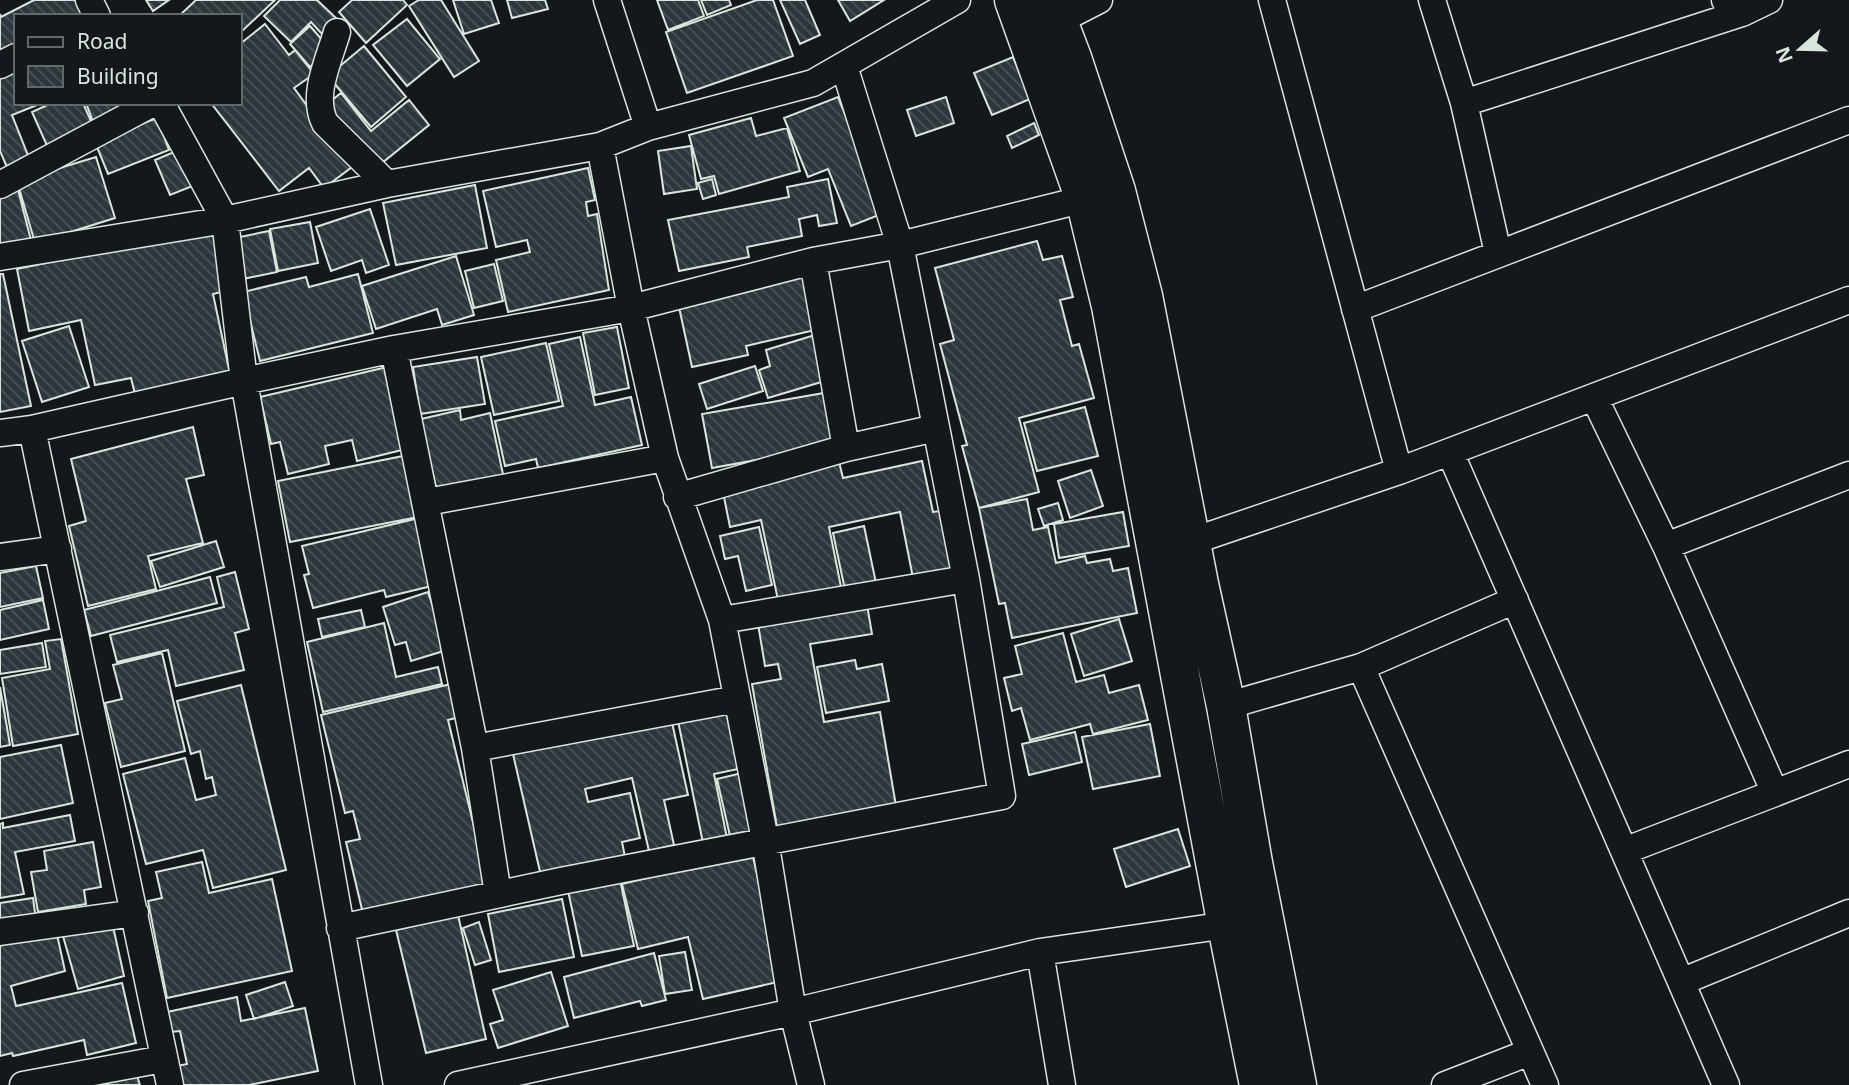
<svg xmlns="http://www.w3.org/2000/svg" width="1849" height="1085" viewBox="0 0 1849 1085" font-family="'Noto Sans',sans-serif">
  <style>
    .building { fill: url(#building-back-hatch); stroke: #d8e6dc; stroke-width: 2 }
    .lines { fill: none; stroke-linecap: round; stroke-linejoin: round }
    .street-casing { stroke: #d8e6dc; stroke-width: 29 }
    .secondary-casing { stroke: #d8e6dc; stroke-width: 41 }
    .street { stroke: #14181c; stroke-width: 26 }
    .secondary { stroke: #14181c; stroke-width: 38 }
  </style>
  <defs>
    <pattern id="building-back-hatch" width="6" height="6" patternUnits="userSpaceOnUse" patternTransform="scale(1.75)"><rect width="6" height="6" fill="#2c363c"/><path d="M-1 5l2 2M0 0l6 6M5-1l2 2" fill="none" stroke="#4a5358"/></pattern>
  </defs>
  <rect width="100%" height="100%" fill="#14181c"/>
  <path class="building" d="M34,0H80L85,11L76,16H16V46L0,54V14L1,17Z
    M146,0H169L153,11Z
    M196,0H275L240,33V16H179Z
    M280,0H317L337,19L322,34L311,22L291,42L264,16Z
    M352,0H403L407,5L366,43L339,12Z
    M419,0H441L479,61L454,77L409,6Z
    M453,0H491L499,23L464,34Z
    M507,0H545L548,9L512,18Z
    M657,0H698L704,16L668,30Z
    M701,0H729L731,5L707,15Z
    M757,0H773L793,56L687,93L666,32Z
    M780,0H805L820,35L800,44Z
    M838,0H884L850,21Z
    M407,19L440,59L407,86L373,45Z
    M265,24L289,55L295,50L314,74L294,88L352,167L324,188L309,168L279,191L211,103H240V44Z
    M310,26L330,49L310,67L290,44Z
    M364,46L406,97L371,127L328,76Z
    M1013,57L1030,99L992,115L974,73Z
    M16,66V103H42L12,115L31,163L9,172L0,151V72Z
    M341,93L371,131L409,100L429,125L377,167L326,105Z
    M838,97L884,213L851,226L828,169L808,177L784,118Z
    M946,97L954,123L916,136L907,110Z
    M52,103H83L94,128L48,148L32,112Z
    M86,103H146L94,124Z
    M157,118L169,150L108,174L95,142Z
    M751,118L756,136L787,128L800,171L719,194L714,176L701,179L689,135Z
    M1034,123L1039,135L1012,148L1007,136Z
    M691,146L697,189L664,194L658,151Z
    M181,149L195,185L170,195L155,160Z
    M96,157L115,218L35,243L17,181Z
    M588,168L595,200L586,202L588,216L597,214L609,290L508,312L496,260L530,252L527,240L496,247L483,191Z
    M712,179L716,195L703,199L698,183Z
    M828,179L837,223L819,226L817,215L799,219L802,236L747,247L749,257L679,271L668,220L789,197L787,187Z
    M475,185L487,248L396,265L383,203Z
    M18,190L31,240L0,248V195Z
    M370,209L389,265L366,273L362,260L331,271L316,227Z
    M310,222L318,263L278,271L270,229Z
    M212,228L225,291L213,294L230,374L135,394L131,378L95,385L81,320L29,331L17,269Z
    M269,231L277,272L243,279L235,238Z
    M1037,241L1043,260L1062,256L1073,297L1060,300L1072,346L1079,344L1094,398L1019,418L1039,492L979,508L962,446L967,445L940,344L954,340L935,268Z
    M456,256L474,315L442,325L437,309L376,329L362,286Z
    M494,264L503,301L474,308L465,271Z
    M802,271L815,330L746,346L748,355L692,367L677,298Z
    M0,274H3L31,406L0,412Z
    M358,274L373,333L260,361L243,292L306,277L309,287Z
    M69,326L89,387L42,402L22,341Z
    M617,327L629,388L595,395L583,333Z
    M818,334L828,380L768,398L759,370L770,366L766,350Z
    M580,337L595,405L631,397L642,445L538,468L536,459L505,466L495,421L563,406L549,344Z
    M546,343L559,401L494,415L481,357Z
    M477,357L485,404L420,414L413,367Z
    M755,366L763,391L707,409L699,384Z
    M387,367L406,449L357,461L352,440L325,446L329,464L288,474L280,442L271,444L260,397Z
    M824,393L834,446L712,468L702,414Z
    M1085,407L1098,456L1037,471L1024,423Z
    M460,410L461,420L490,413L504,479L437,493L421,419Z
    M193,427L204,475L186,479L203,543L148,556L156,589L88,606L69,526L86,521L71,459Z
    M408,455L418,517L290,542L278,481Z
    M922,461L933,512L941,511L955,574L914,583L900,512L829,527L841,587L778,600L761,520L730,527L722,487L839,462L843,478Z
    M1091,470L1103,506L1070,518L1058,481Z
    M1027,499L1033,530L1048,527L1056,563L1085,556L1087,563L1110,559L1113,571L1128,568L1137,613L1012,638L1005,603L999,604L979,508Z
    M1058,503L1063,520L1044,526L1038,509Z
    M1123,512L1129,546L1059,558L1054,524Z
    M419,518L436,585L386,597L384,590L313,608L304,575L309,574L302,546Z
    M864,526L876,583L845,590L833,533Z
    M759,527L772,585L746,591L738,556L725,559L720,536Z
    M216,541L224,567L160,587L151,561Z
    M36,566L43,598L0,607V573Z
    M235,572L249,629L235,633L244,670L176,686L168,650L117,662L110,635L224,607L217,577Z
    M210,577L217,603L91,636L84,610Z
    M428,592L447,650L411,661L406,642L395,645L383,607Z
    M866,599L872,634L810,644L824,722L880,712L896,806L777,827L752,684L781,679L778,664L765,666L757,618Z
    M43,600L49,629L0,640V610Z
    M361,610L365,627L322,637L318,619Z
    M1119,619L1132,661L1084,676L1071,634Z
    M384,623L396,677L438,667L442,684L323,712L307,642Z
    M1063,633L1076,682L1104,675L1109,693L1139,685L1148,720L1093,734L1090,724L1030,740L1021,708L1012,711L1004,678L1022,674L1015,646Z
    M61,639L78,734L13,746L2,678L50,669L45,641Z
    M42,643L46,667L0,674V650Z
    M162,653L185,751L121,767L105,703L122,699L113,665Z
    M855,660L857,669L882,664L889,701L826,713L817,667Z
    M451,684L459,717L448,720L489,888L364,918L346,842L360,839L353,811L345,813L321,715Z
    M241,685L286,870L213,888L203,850L146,864L123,774L185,758L196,800L216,795L212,777L206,779L200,751L191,754L177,701Z
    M0,687L10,745L0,747Z
    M725,706L738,769L714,774L727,838L703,843L677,716Z
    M671,718L688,795L664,800L674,845L649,851L632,778L585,789L588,802L630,793L640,838L622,842L625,857L541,876L513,754Z
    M1150,724L1160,776L1093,789L1082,737Z
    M1075,732L1082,762L1029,775L1022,744Z
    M61,745L73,803L0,819V757Z
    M742,773L756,830L730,836L717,779Z
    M70,815L75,841L15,852L24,894L0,898V824L3,823V828Z
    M1178,829L1190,866L1126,887L1114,849Z
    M93,842L101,887L84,890L86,904L38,912L31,872L47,870L44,851Z
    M752,853L782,981L703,999L688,937L638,949L622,884Z
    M202,862L209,893L272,879L292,971L167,998L148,901L162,898L156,872Z
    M619,875L634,946L582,956L567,886Z
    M33,898L36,920L0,925V903Z
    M562,899L574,957L499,972L488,914Z
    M458,915L486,1039L426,1053L396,930Z
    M112,922L124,976L78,989L63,936Z
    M479,922L491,960L475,965L463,928Z
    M56,930L65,971L11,986L16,1006L122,983L136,1043L87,1055L84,1040L13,1056L12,1053L0,1056V942Z
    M685,952L692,990L665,994L659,956Z
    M654,953L666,1000L642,1006L640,1001L574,1018L564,977Z
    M551,972L568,1026L498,1048L490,1024L503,1020L493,990Z
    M285,982L293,1006L254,1019L246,995Z
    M237,997L241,1021L305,1008L318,1071L249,1085H181L177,1066L187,1064L180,1031L171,1032L167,1012Z
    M135,1070L140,1085H88Z"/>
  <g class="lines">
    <defs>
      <path id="street" d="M89,0L97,16
        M607,0L648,127
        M1272,0L1399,471
        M1432,0L1464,103L1742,13L1725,0
        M1742,13L1769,0
        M1058,21L1099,0
        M337,32C329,60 311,95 325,123L387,184
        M0,65L16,57
        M161,103L225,220L244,381L32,429L170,1085
        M1464,103L1498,253
        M600,146L631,308L665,458L722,620L765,840L793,1012L811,1085
        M0,185L153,103
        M0,257L225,220L387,184L600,146L648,127L813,83L957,0
        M813,261L846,448
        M1355,309L1849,120
        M394,349L475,748L498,894
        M1594,397L1666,546L1775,793L1624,851
        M0,433L32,429
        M1450,452L1726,1085
        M677,497L846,448L936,428
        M427,502L665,458
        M1666,546L1849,475
        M1175,547L1399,471L1849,300
        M0,557L58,549
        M722,620L966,579
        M1361,667L1515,600
        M1226,706L1361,667L1545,1085
        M475,748L737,699
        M1775,793L1849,764
        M340,928L561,881L1002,796L966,579L900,245L844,66
        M0,932L135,913
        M1040,952L1062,1085
        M1681,982L1849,913
        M23,1085L163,1059
        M369,1085L244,381L394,349L631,308L813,261L900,245L1085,199
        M458,1085L793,1012L1040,952L1241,923
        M1445,1085L1530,1052"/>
      <path id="secondary" d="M1014,0L1085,199L1111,306L1227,926L1259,1085
        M1050,0L1072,58L1116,191L1143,296L1199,584L1226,706L1253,863L1297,1085"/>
    </defs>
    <use href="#street" class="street-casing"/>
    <use href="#secondary" class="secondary-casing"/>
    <use href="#street" class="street"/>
    <use href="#secondary" class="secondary"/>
  </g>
  <rect x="14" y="14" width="228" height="91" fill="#14181c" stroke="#626a69" stroke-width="2"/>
  <rect x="28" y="37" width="35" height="10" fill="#14181c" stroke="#626a69" stroke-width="2"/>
  <text x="77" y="49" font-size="21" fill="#d8e6dc">Road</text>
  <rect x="28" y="66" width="35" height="21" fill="url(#building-back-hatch)" stroke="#626a69" stroke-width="2"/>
  <text x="77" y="84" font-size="21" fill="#d8e6dc">Building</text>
  <g transform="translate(1800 49) rotate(250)" stroke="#14181c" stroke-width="5" paint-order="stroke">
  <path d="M0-5L12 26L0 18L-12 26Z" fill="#d8e6dc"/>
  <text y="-10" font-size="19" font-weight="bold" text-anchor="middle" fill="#d8e6dc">N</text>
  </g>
</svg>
